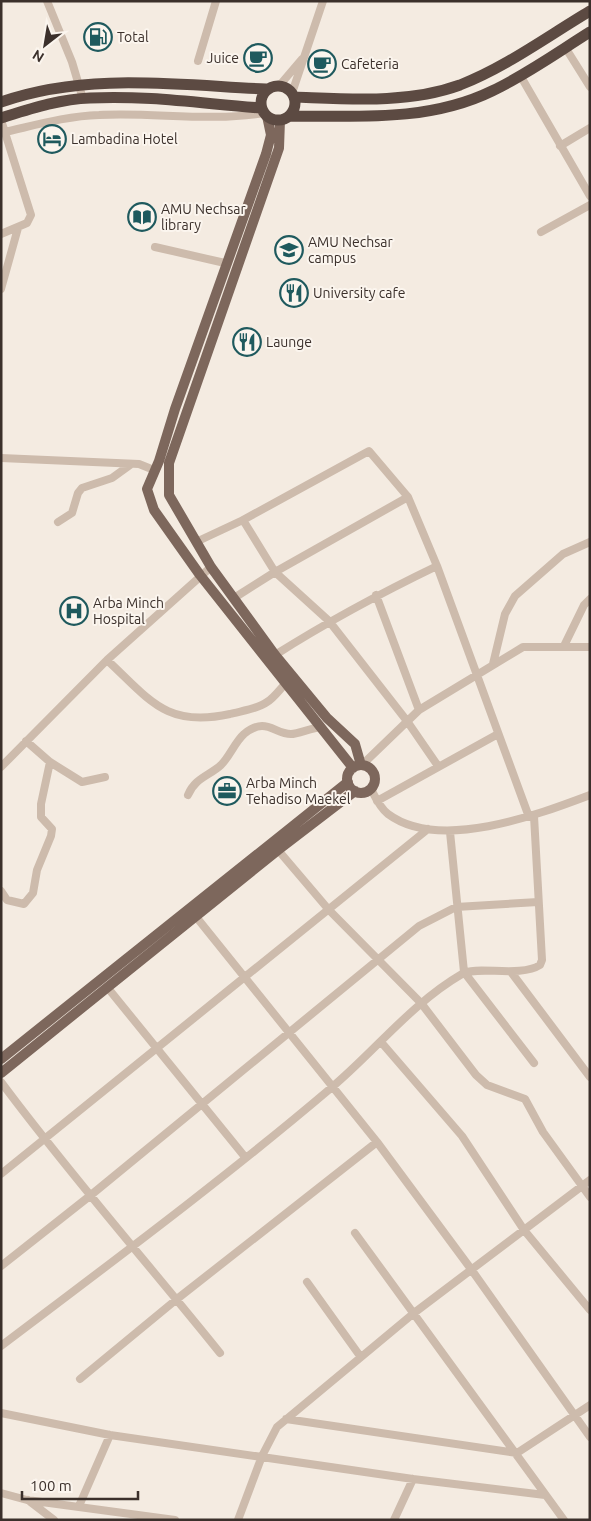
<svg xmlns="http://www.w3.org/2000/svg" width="591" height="1521" viewBox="0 0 591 1521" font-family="Ubuntu,sans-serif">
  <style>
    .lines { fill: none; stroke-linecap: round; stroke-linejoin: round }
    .minor { stroke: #cdbbac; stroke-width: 8 }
    .major { stroke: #7d675c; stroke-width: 10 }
    .highway { stroke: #5c4a42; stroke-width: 11 }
    .labels { text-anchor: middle; stroke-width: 4; stroke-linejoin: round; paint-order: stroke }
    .poi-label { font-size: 14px; fill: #3b302b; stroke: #fbf5ee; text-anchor: start }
  </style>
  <rect width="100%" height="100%" fill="#f4ebe1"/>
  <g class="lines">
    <path class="minor" d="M47,1L72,62L83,99
      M565,47L590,87
      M198,61L216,1
      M520,75L590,196
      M279,86L302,59
      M292,93L323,1
      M1,120L31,215L27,223L1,234
      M5,132C36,125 67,116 99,115C154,112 209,122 264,113
      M560,146L590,128
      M541,232L590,205
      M155,247L225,263
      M1,289L18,228
      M1,458L139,464L154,470
      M243,520L275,572L329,621L407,721L438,766
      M58,522L72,513L78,493L82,488L112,478L130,465
      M196,542L243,520L369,451L408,497L437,566L529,817
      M376,595L419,710
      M234,598L275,572L408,497
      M564,646L584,605L590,599
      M275,655C327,622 381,593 437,566
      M107,660C150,700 166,728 230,714C241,711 258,709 267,702C274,698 280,689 286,683
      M493,664L505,614L515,596L563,554L590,542
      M26,741L50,762L82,782L105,777
      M362,765L419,710L523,647H590
      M1,767L107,660L211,567
      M371,789C375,797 380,808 388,814C439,852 537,815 590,795
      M188,795C195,778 209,776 221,765C230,756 235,742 244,734C266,716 274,734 291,734C298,734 311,728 321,727
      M377,801L498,734
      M450,832L464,972L534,1063
      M278,850L329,910L421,1003L476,1075L487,1085L525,1099L543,1132L590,1197
      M1,891L7,900L24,904L33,893L37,870L51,836L52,829L41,817V804L50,762
      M193,913L377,1142L471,1269L590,1437
      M511,972L590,1077
      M107,987L245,1157
      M381,1042L462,1136L524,1230L590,1310
      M1,1082C70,1175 147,1262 220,1353
      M1,1174L428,829
      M355,1233L564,1520
      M1,1266L91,1195L419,926L456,907L538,902
      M307,1282L360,1356
      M1,1346C112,1262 225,1178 331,1088C375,1051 412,1003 462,974C476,965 520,978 540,965L542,960L534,816
      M80,1379L177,1299L377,1142
      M1,1413L110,1435L413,1479L545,1495
      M286,1419L517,1453L590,1405
      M1,1493L27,1500L175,1520
      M28,1500L54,1520
      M79,1506L110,1435
      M238,1520L262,1456L277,1427L414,1313L590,1180
      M394,1520L413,1479"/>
    <path class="major" d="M267,116L271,135L266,154L175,409L159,461L147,489L154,510L200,575L353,768
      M280,120L279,148L169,463V495L211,567L275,655L327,718L355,744L361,765
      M347 779a14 14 0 1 1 28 0a14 14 0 1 1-28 0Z
      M1,1059L348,782
      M1,1073L278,850L355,791"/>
    <path class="highway" d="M261 103a17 17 0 1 1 34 0a17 17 0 1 1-34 0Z
      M294,97C349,99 408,104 460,85C506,67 548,36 590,11
      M1,102C86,72 178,85 266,89
      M289,116C356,116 429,122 492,91C526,75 558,52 590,32
      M1,118C30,109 60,99 90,98C147,95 205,104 261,108"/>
  </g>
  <defs>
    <symbol id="fuel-ring" viewBox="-11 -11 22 22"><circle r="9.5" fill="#fbf5ee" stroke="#1f5a5e" stroke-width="1.5"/><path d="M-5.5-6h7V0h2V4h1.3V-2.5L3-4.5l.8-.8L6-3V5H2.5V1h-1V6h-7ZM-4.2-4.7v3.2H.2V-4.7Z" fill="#1f5a5e"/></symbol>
    <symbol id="cafe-ring" viewBox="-11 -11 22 22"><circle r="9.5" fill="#fbf5ee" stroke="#1f5a5e" stroke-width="1.5"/><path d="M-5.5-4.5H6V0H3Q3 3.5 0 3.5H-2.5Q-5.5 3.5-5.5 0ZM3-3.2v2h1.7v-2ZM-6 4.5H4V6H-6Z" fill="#1f5a5e"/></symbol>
    <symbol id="hotel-ring" viewBox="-11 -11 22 22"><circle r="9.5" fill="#fbf5ee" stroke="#1f5a5e" stroke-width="1.5"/><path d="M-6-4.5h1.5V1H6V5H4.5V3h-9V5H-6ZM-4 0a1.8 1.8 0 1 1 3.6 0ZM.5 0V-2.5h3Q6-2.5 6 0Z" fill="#1f5a5e"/></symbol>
    <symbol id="library-ring" viewBox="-11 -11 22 22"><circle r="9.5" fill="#fbf5ee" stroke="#1f5a5e" stroke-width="1.5"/><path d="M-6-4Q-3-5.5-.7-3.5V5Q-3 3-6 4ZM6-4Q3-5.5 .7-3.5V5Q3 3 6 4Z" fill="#1f5a5e"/></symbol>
    <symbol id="school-ring" viewBox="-11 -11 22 22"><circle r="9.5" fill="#fbf5ee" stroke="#1f5a5e" stroke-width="1.5"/><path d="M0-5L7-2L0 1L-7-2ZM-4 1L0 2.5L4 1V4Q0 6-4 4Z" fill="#1f5a5e"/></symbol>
    <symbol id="restaurant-ring" viewBox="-11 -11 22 22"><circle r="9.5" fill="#fbf5ee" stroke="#1f5a5e" stroke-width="1.5"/><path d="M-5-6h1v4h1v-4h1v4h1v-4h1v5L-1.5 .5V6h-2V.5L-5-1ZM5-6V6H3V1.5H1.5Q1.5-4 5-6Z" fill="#1f5a5e"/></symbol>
    <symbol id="hospital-ring" viewBox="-11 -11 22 22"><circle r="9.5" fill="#fbf5ee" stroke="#1f5a5e" stroke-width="1.5"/><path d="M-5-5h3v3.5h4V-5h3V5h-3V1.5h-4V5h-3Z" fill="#1f5a5e"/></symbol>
    <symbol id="office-ring" viewBox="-11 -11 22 22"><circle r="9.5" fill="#fbf5ee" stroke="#1f5a5e" stroke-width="1.5"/><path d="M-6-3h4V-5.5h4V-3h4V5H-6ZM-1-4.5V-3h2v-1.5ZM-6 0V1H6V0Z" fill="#1f5a5e"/></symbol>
  </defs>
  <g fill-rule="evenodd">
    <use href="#fuel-ring" x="82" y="21" width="32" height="32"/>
    <use href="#cafe-ring" x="242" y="42" width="32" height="32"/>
    <use href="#cafe-ring" x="306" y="48" width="32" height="32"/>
    <use href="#hotel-ring" x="36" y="123" width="32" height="32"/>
    <use href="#library-ring" x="126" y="201" width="32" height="32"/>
    <use href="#school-ring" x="273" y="234" width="32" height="32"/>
    <use href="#restaurant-ring" x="278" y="277" width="32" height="32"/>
    <use href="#restaurant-ring" x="231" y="326" width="32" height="32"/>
    <use href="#hospital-ring" x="58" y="595" width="32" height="32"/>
    <use href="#office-ring" x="211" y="775" width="32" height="32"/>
  </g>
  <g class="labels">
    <g class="poi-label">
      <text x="117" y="42">Total</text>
      <text x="239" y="63" text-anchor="end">Juice</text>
      <text x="341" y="69">Cafeteria</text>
      <text x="71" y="144">Lambadina Hotel</text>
      <text x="161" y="214">AMU Nechsar<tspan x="161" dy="16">library</tspan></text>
      <text x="308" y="247">AMU Nechsar<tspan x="308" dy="16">campus</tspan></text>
      <text x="313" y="298">University cafe</text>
      <text x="266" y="347">Launge</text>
      <text x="93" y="608">Arba Minch<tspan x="93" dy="16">Hospital</tspan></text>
      <text x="246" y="788">Arba Minch<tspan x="246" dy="16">Tehadiso Maekel</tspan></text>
    </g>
  </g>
  <rect width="591" height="1521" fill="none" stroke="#3b302b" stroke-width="5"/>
  <g transform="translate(45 45) rotate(211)" stroke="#fbf5ee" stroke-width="4" paint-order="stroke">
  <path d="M0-4L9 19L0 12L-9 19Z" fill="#3b302b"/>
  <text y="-8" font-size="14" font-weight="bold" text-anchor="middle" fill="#3b302b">N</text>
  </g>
  <path d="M22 1491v8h116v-8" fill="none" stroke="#3b302b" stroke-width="2.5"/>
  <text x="30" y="1491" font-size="15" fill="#3b302b" stroke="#fbf5ee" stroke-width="4" paint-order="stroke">100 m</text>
</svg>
